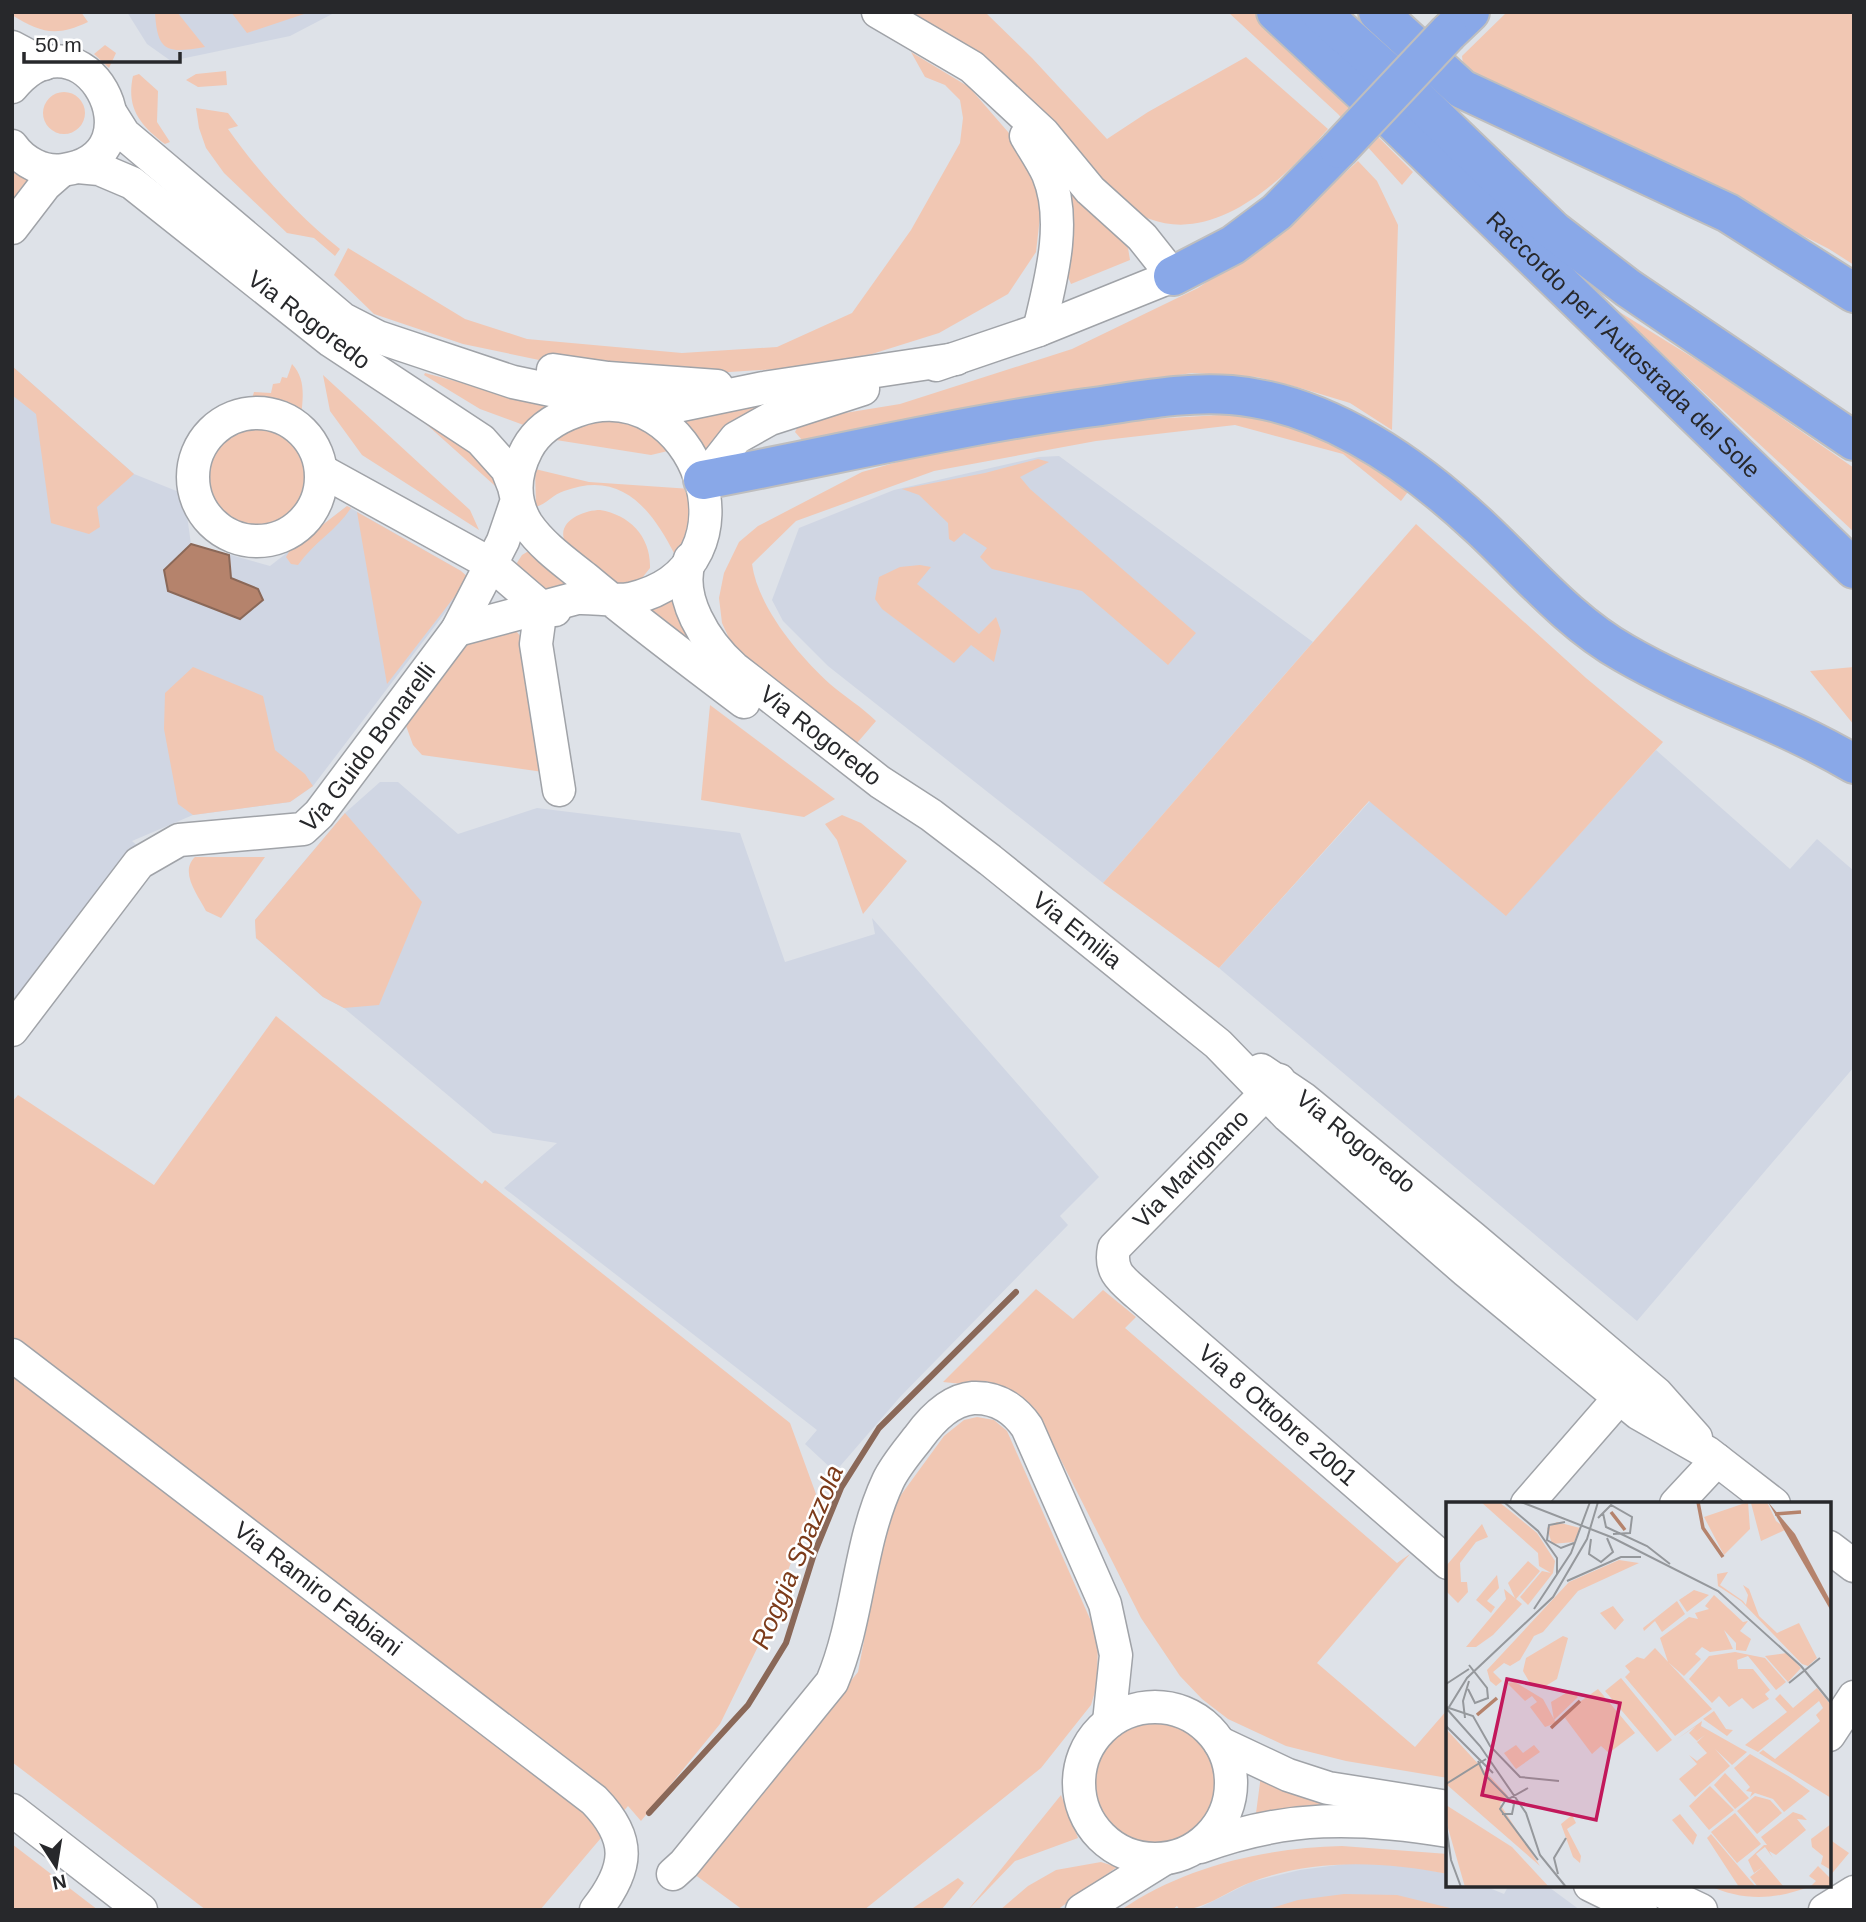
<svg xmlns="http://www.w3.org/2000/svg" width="1866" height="1922" viewBox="0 0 1866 1922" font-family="Helvetica,sans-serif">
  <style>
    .built { fill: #d0d6e3 }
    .green { fill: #f1c7b3 }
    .water { fill: #b5836c; stroke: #8a6858; stroke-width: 2 }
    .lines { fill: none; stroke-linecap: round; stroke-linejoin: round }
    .stream { stroke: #8a6858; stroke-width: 6 }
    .minor-casing { stroke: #a0a3a8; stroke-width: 35 }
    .highway-casing { stroke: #bebebf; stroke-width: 42 }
    .minor { stroke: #fff; stroke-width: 32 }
    .highway { stroke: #89a8e8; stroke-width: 38 }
    .highway-bridge-casing { stroke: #bebebf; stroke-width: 42; stroke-linecap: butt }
    .highway-bridge { stroke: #89a8e8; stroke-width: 38 }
    .labels { text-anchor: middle; stroke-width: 5; stroke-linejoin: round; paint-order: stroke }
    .street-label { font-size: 24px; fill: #27282b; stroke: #fff }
    .water-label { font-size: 26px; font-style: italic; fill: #7c3b1a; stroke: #fff }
    .inset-river { fill: none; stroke: #b5836c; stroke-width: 3.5 }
    .inset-road { fill: none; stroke: #95989c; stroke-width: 2 }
    .view { fill: #c2185b; fill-opacity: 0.15; stroke: #c2185b; stroke-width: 3.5 }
    .inset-edge { fill: none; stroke: #27282b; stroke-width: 3.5 }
  </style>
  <rect width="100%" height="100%" fill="#dee2e8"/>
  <path class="built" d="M127,12H336L290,36L171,61L147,44Z
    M12,366L134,474L184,494L191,544L270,566L347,506L461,571L460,593L313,786L290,802L193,815L132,841L139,847L12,1004Z
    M1059,456L1313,642L1103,883L828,666L783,621L772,600L799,528L894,490L1039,457Z
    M1656,750L1790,869L1817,839L1854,871V1067L1637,1321L1219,968L1370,801L1506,915Z
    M380,782H398L458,834L537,808L740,833L785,962L875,934L872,918L1099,1177L1060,1216L1068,1225L900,1397L835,1472L805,1444L817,1430L504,1188L557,1143L493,1133L344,1008L323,997L256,938L255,920L345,813Z
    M1353,1863L1408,1866L1448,1874V1885H1482L1504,1894L1509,1885H1546L1580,1910H1195L1251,1882L1300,1870Z"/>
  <path class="green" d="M12,12H81L88,22C56,37 41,33 12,15Z
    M155,12H177L205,47C169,53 157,54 155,12Z
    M231,12H310L247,33Z
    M914,12H985L1032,58L1107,139L1148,112L1246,57L1328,129C1277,187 1195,266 1117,199C1104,188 1093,171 1082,158C1060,132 1038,107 1014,83C986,53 941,42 914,12Z
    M1228,12H1254L1413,172L1402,185L1338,114Z
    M1507,12H1854V265L1829,249L1736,201L1464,74L1462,56Z
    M105,45L116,53L109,68L94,54Z
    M911,52L969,87L1027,154L1042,199L1036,252L1008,294L939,333L872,354L806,367L699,374L582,369L463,344L374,314L334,275L348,248L465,319L527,339L682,353L777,347L852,313L911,230L960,143L963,118L960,100L945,85L925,77Z
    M226,71L227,85L198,87L186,80L196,74Z
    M139,74L158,91L157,122L170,142L165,144C140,125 126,108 133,76Z
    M43 113a21 21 0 1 1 42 0a21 21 0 1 1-42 0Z
    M196,108L228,113L238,126L228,129C259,173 298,216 340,249L335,256L314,238L287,233L224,173L206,148L199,128Z
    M1358,161L1377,181L1398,225L1392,430L1350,403L1297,387L1257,377L1192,373L949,410L802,440L795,432L798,426L808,419L900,404L1072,349L1198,288L1283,229Z
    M12,172L30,179L12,201Z
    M1062,173L1128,248L1130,260L1071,284L1065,270Z
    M1613,308L1716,372L1854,468V532Z
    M292,364C306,379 303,397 301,418L251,402L254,392L271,393L273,384L280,383L282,377L287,378Z
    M12,366L134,474L97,507L100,527L89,534L51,523L36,414L12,395Z
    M425,373L485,389L557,404L529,427L480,409L424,375Z
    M323,375L470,510L479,530L362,455L330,411Z
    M804,395L705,449L675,419Z
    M1237,414L1278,418L1350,445L1410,489L1401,501L1343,454L1235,425L1096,441L934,471L796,521L752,564C758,607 798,655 830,684C845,697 862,707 876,721L857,743L822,720L733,647L722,623L719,598L724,573L739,542L758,526L862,472L965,443L1118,421Z
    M416,415L483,459L503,493Z
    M608,419L644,427L672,450L651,455L556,440L574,427Z
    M208 476a49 49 0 1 1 98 0a49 49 0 1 1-98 0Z
    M1038,459L1049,462L1020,477L1030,489L1196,633L1168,665L1082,591L992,569L980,557L987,548L964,533L954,542L949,539L948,523L919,495L902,489L985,473Z
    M535,469L589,482L691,489C694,512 689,536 675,555C652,510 622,469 564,491C554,494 546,504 536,507Z
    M347,506L351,508C337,530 313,543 298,565L291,564L286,557L290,550Z
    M600,510C630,515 651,537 650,568L638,583L616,585C601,574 578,561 568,547C551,523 583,510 600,510Z
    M357,512L461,571L469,578L387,684Z
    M1416,524L1586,678L1663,742L1506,916L1369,801L1219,968L1103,883Z
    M532,549L571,589L547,594L513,569L522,555Z
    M920,565L931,567L917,584L979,634L996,617L1001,631L994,662L971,645L954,663L882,609L875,599L879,577L900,567Z
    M670,595L696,647L645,609Z
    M513,627L521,637L543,772L422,755L413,745L405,723L466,646L484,631Z
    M193,667L263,696L275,750L305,774L313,786L290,802L193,815L178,804L164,729L165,693Z
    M1854,667V725L1810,671Z
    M710,705L835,799L804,817L701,800Z
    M345,813L422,902L379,1005L344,1008L323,997L256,938L255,920Z
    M842,815L861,823L907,861L863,914L837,840L825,824Z
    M195,857H265L221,918L206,911C198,895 179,872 195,857Z
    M276,1016L482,1184L485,1180L790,1423L816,1494L767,1628L720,1724L641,1821L628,1806L540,1910H206L12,1762V1102L18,1095L154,1185Z
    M1036,1289L1073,1319L1103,1290L1136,1317L1125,1328L1397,1563L1410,1554L1317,1663L1415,1747L1448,1709V1778L1346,1761L1286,1746L1228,1719L1202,1699L1180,1676L1141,1618L1035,1409C1009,1385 976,1386 943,1382Z
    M977,1417L994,1420L1007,1431L1098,1637L1097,1685L1091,1705L1041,1768L864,1910H743L694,1874L858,1672L881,1552L898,1499L944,1436L964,1420Z
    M1093 1782a64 64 0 1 1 128 0a64 64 0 1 1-128 0Z
    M1261,1775L1375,1809L1255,1821Z
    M1061,1795L1078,1838L1015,1861L968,1910Z
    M1829,1839L1849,1853L1829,1877Z
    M12,1844L98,1910H12Z
    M1342,1846L1448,1854V1874C1383,1861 1312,1858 1249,1883C1226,1892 1204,1910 1180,1910L1177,1906L1172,1910H1121C1185,1866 1265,1848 1342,1846Z
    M1101,1862L1117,1867L1057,1910H1000L1028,1886L1056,1870Z
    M958,1878L964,1883L941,1910H910Z
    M1707,1885H1814C1776,1900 1745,1902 1707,1885Z
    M1344,1894L1397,1895L1458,1910H1265L1298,1900Z"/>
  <path class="water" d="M191,544L229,555L231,578L258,589L263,600L240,619L168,591L164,570Z"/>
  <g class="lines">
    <path class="stream" d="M649,1813L748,1705L786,1643L814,1554L841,1488L879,1428L1016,1292"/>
    <defs>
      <g id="minor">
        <path d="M878,12L972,67L1043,133L1090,190L1142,237L1173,276L1039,330L936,365"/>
        <path d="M12,47L44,64"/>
        <path d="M12,87C83,1 165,156 63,170C44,173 23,162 12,146"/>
        <path d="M112,115L124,134L343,319L378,337L513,382L618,404L662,409L764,388L956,359"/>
        <path d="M1026,136C1033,148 1042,161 1048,174C1068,222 1050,283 1039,330"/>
        <path d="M12,228L45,185L61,171"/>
        <path d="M553,370L608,378L717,386"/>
        <circle cx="257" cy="477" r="64"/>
        <path d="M322,471L491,564L541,607L555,610"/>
        <path d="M703,480L736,438L770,419L863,389"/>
        <path id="s1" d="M690,559C676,597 706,643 734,668L880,782L931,815L990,860L1218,1044L1288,1116L1466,1271L1638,1413L1708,1453L1774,1504"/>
        <path d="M541,607L536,644L559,790"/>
        <path d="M457,630L577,598C594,597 613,602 630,599C769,568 695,368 576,411C556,418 537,430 527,449C514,474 512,500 527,524C542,546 565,562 585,578C636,621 690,661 744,702"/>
        <path id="s2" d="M12,1030L139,863L179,840L303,829L319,814L457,630L503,541L517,500L514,487L507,469L481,440L331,341L132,183L99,169L78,167"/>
        <path id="s3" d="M1261,1070L1304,1099L1472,1237L1656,1393L1696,1438"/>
        <path id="s4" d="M1279,1080L1114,1248C1109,1272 1122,1280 1139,1295L1448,1563"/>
        <path id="s5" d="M12,1355L594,1800C632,1839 629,1868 596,1910"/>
        <path d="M1527,1504L1634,1381"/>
        <path d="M1676,1504L1717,1460"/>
        <path d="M1829,1547L1854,1566"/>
        <circle cx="1155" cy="1783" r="76"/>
        <path d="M1829,1735L1854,1697"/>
        <path d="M1220,1743L1288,1775L1328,1788L1448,1807"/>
        <path d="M12,1810L141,1910"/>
        <path d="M1200,1847C1286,1815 1358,1816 1448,1831"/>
        <path d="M673,1874L684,1864L832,1682C859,1618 858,1545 888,1481C895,1466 908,1451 918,1438C931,1420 950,1400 973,1398C996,1397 1014,1408 1027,1427L1105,1604L1116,1655L1109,1722"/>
        <path d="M1590,1885L1641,1910"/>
        <path d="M1648,1885L1701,1910"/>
        <path d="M1082,1910L1164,1859"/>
        <path d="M1825,1910L1854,1892"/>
      </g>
      <g id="highway">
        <path id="s6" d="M1276,12L1393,121L1854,569"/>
        <path d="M1320,12L1416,98L1554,231L1628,288L1854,441"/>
        <path d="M1378,12L1462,89L1728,213L1854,293"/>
        <path d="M1448,33L1470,12"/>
        <path d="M1173,276L1233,245L1277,212L1339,149"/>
        <path d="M703,480C831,456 957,426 1086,408C1133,402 1183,391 1231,395C1326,403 1414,465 1481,528C1527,571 1569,622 1624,653C1698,696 1780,720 1854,764"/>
      </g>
    </defs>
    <use href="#minor" class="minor-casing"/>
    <use href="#highway" class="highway-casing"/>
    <use href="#minor" class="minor"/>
    <use href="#highway" class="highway"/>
    <defs>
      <path id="highway-bridge" d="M1339,149L1448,33"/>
    </defs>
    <use href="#highway-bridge" class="highway-bridge-casing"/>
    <use href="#highway-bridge" class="highway-bridge"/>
  </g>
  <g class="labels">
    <g class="street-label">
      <text transform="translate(309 320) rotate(37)" y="8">Via Rogoredo</text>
      <text dy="8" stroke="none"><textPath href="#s6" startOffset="481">Raccordo per l'Autostrada del Sole</textPath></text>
      <text dy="8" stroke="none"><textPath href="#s1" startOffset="234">Via Rogoredo</textPath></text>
      <text dy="8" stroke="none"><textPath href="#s2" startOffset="485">Via Guido Bonarelli</textPath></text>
      <text dy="8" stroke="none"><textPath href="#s1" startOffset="556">Via Emilia</textPath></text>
      <text dy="8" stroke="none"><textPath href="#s3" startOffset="119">Via Rogoredo</textPath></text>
      <text transform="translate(1191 1169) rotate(-46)" y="8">Via Marignano</text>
      <text dy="8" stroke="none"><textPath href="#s4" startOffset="476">Via 8 Ottobre 2001</textPath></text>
      <text dy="8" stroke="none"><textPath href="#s5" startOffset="385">Via Ramiro Fabiani</textPath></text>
    </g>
    <g class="water-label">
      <text transform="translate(797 1557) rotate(-67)" y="9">Roggia Spazzola</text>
    </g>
  </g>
  <g transform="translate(1446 1502)">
    <rect width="385" height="385" fill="#dee2e8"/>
    <path d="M35,0H53L68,12L91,31L109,59L107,71L82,103L74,95L96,69L105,71L93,64L92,51ZM302,0L304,27L278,53L258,15ZM321,0L330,19L341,27L315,39L305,1ZM111,20L134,26L128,40L106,42L101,26ZM36,22L42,35L30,40L14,61L15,80H21L22,90L12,101L0,89V64ZM173,58L193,61L132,89L97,130L88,134L74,158L64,164L58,161L47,170L56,179L50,184L44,179L41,168L123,80ZM82,59L94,69L70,97L76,102L47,133L30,145H20L60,97L58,87L69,96L62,81ZM282,70L274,83L297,99L300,103L302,93L297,83L303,87L313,114L331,131L353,121L371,156L362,164L356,162L295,99L272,84L271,72ZM51,73L53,86L41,99L49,105L45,111L30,98ZM248,88L263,93L241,110L233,98ZM268,93L297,120L302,119L294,129L305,137L300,149L290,148V141L278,128L287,147L264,150L256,145L249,152L255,157L238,174L222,160L214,136L243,115L252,117L249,111L263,107L259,104ZM231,99L239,112L216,130L209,119L198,129L197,126ZM167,104L178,118L169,128L154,111ZM117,134L122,136L111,177L98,185L84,181L77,169L80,156ZM209,146L266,207L229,234L179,175L184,170L179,164L191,155L198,157ZM289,150L319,156L340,180L330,188L302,154L291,158L292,167H307L324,188L319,192L323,197L307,207L296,196L283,205L273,194L266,201L243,177L263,154ZM341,151L355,166L342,180L319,154ZM175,176L226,238L211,250L159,189ZM69,180L97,197L110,221L99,225L84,205L91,200L86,194L79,199L61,181ZM371,186L385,203V296L313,251L317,248L329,257L374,219L370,213L377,206L373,199L312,250L299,243L341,210L329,197L334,192L347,206ZM152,187L189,231L163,251L155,244L146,252L119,216L128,204ZM125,188L132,195L108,218L105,200ZM268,209L280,227L287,228L281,234L257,217ZM256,219L255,224L301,250L286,263L269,247L284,264L249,295L233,277L251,262L243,253L251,259L261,251L251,240L259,233L251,239L243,231L250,224L231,237ZM0,227L62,294L54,302L94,364L0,282ZM70,243L77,251L88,243L94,250L70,267L58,251ZM304,252L344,275L364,289L338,310L327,297L309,291L304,295L306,290L300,289L304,285L288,266ZM279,271L303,296L289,307L268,283ZM264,284L288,308L263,328L243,304ZM309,294L324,298L336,311L311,332L291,309ZM0,303L66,345L103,385H19L2,326ZM347,310L356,313L361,318L351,317L360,328L330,353L323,349L327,356L319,345L310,352L338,385H312L304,375L318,364L308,371L302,358L318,343H321L315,335ZM289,311L315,342L291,361L265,330ZM234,312L251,333L247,343L226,318ZM126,313L130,321L121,327L135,354L134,361L127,355L115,322ZM385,322V368L375,362L377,354L366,345L365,337ZM265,332L309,384V385H293L261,336ZM372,364L385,377V385H364L370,379L363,374Z" fill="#f1c7b3"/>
    <path d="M322,0L349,32L385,100V109Z" fill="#b5836c"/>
    <path class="inset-river" d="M252,0L257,26L277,55M165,10L179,28M329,12L355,10M31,213L51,196M105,226L134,199"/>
    <path class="inset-road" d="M58,0L92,29L111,56V72M75,0L165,35L272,89L355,164M157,11L160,25L201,44L224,62M152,16L165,3L186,15L184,31L167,32M119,20L103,23L101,38L115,46L128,41M145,37L143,52L155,60L167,50L161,36M121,79L175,55H195M88,107L125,51L144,0M355,164L385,201M343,181L374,156M0,182L23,167M22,187L29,201L42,196L41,186L23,163M0,205L27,214L44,244L74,275L113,279M0,206L34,244L80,311L94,353L120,385M0,210L21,176L107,95L141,37L152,0M19,216L17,199L23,179M0,224L47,271M32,259L38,272L68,302L66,312H56M0,282L40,257M82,286L59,299L54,307L92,358M0,323L5,358L15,385M112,372L108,356L120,336"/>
    <path class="view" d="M61,177L174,201L150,318L36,293Z"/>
    <rect width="385" height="385" class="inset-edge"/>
  </g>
  <rect width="1866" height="1922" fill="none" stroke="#27282b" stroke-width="28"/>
  <g transform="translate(56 1866) rotate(168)" stroke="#ffffff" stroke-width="5" paint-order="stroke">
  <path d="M0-5L12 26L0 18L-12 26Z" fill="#27282b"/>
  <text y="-10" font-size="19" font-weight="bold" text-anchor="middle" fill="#27282b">N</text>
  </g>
  <path d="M24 52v10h156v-10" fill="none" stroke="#27282b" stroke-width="3.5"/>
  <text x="35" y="52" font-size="21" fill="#27282b" stroke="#ffffff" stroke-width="5" paint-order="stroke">50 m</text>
</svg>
